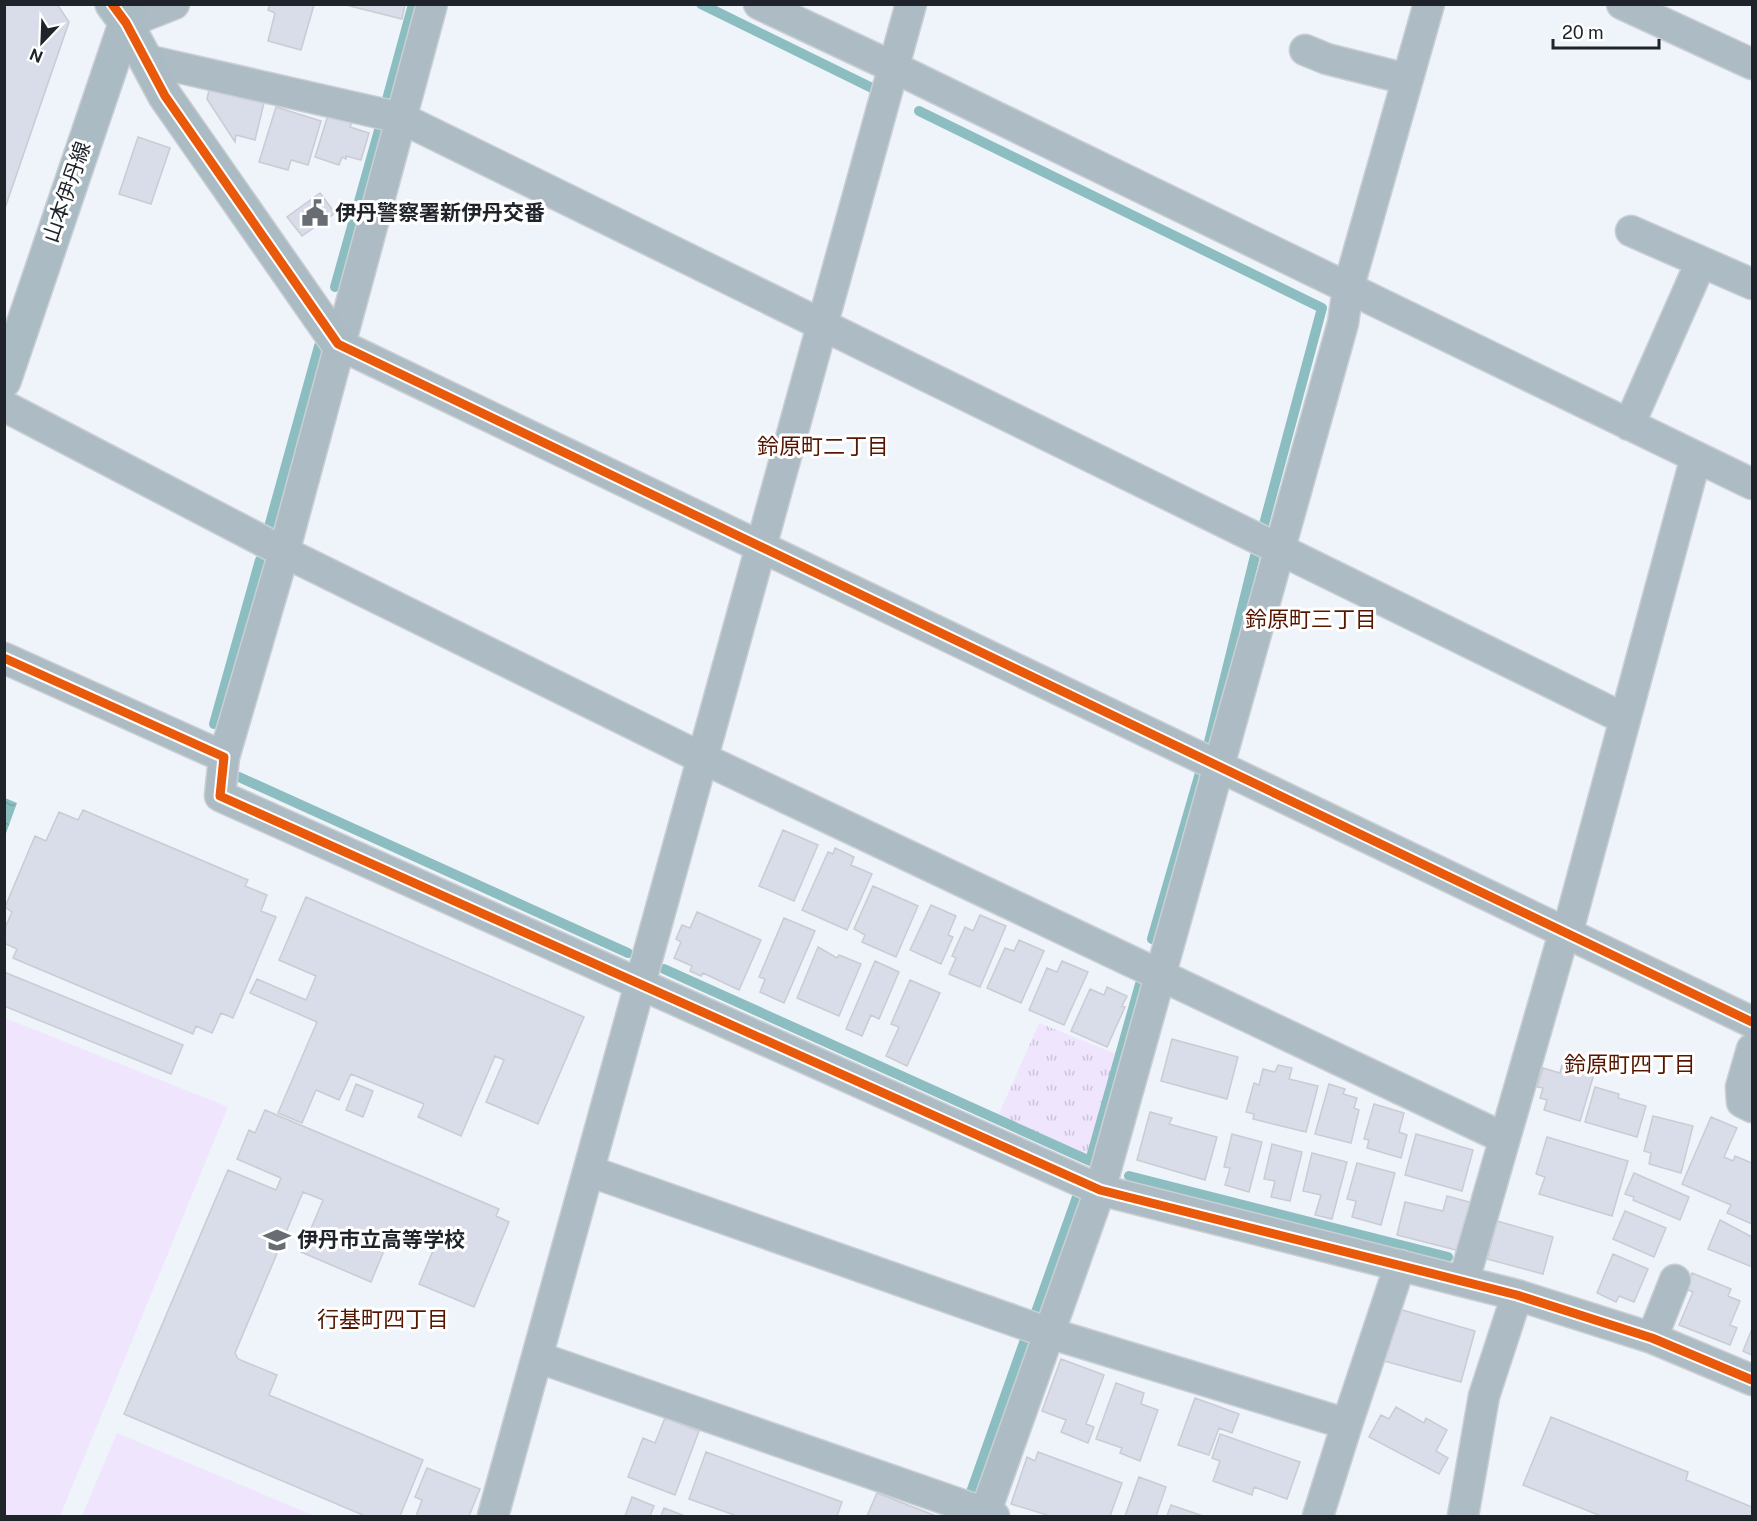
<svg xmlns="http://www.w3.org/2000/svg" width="1757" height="1521" viewBox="0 0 1757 1521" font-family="'Public Sans','Noto Sans JP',sans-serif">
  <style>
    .grass { fill: #efe5fd }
    .park { fill: url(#park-tufts) }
    .water { fill: url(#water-ripples) }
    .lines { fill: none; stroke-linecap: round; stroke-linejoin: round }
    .stream { stroke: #8cbec1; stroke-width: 10 }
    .building { fill: #d9dce9; stroke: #caccd3; stroke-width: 1.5 }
    .street-casing { stroke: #cacfd4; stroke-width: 33 }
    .secondary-casing { stroke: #cacfd4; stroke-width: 36 }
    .street { stroke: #adbcc4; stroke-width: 30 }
    .secondary { stroke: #aabbc3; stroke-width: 33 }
    .cycleway-casing { stroke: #fff; stroke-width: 13 }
    .cycleway { stroke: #e8590c; stroke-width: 9 }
    .labels { text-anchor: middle; stroke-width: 6; stroke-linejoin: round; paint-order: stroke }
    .street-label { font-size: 21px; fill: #1f242a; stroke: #fff }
    .poi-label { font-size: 21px; font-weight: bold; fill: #1f242a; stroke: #fff; text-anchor: start }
    .neighbourhood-label { font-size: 22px; fill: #561600; stroke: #fff }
  </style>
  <defs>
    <pattern id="park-tufts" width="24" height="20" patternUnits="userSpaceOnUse" patternTransform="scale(1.5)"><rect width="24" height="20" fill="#efe5fd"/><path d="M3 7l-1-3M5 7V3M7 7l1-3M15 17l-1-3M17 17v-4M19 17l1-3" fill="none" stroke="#ccc4d9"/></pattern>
    <pattern id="water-ripples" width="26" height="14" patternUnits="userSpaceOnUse" patternTransform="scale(1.5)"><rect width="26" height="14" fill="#8cbec1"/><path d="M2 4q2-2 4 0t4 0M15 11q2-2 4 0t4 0" fill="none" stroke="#78a3a6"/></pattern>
  </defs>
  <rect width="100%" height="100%" fill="#eef4fa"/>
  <path class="grass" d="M5,1018L228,1107L60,1516H5Z
    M117,1433L315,1516H82Z"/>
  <path class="park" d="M1039,1023L1116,1054L1090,1155L1085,1157L998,1116Z"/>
  <path class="water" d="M5,798L17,803L5,836L4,798Z"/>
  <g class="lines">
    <path class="stream" d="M701,4L872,88
      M386,103L413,4
      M919,111L1322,308L1263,528
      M335,287L381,123
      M269,527L319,346
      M214,724L260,560
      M1208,746L1255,556
      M239,777L628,953
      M1152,939L1202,766
      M664,969L1090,1161L1140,984
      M1129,1176L1448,1257
      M1035,1315L1077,1197
      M970,1495L1026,1337"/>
  </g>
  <path class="building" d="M4,4H57L69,22L4,211Z
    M270,4L314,5L301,50L268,41L275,13L268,10Z
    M342,4H405L402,19Z
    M209,90L264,103L255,140L236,135L235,142L207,99Z
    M276,107L321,121L308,165L291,160L288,170L259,162Z
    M328,115L352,122L350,127L369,133L361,160L346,156V159L342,157L339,165L315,157Z
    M138,137L170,148L151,204L119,194Z
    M320,193L335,213L302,236L287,217Z
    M83,810L248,880L245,886L267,895L261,911L276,917L233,1018L221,1013L212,1033L196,1026L193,1034L13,958L17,949L4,943V930L12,912L5,907L35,836L46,841L59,812L78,820Z
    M783,830L818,845L794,901L759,886Z
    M835,848L854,857L851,865L872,874L847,930L802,910L828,852L833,854Z
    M873,886L918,906L896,957L862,942L865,935L854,929Z
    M306,897L584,1017L538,1124L486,1102L504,1060L495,1056L461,1136L418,1117L424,1104L351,1074L339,1100L316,1090L302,1123L278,1113L317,1022L250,993L257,979L306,1000L316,976L279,960Z
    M931,905L956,916L948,935L953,937L941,964L910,950Z
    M697,912L761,940L739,990L703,973L701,976L690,971L692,966L674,958L681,942L676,939L682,925L690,928Z
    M980,915L1006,926L980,987L949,974L956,958L952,956L965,927L973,931Z
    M784,918L815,931L784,1003L760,992L765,979L759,977Z
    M1019,940L1044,951L1021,1003L987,988L1005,948L1014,951Z
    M818,947L837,958L839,955L861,964L839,1016L797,998Z
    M875,961L899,972L879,1019L871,1015L862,1036L846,1029Z
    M1062,961L1088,972L1064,1025L1029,1010L1047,968L1057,972Z
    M4,972L183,1045L171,1074L4,1006Z
    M910,980L940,993L907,1066L886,1056L899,1027L891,1024Z
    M1107,987L1127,996L1122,1006L1125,1007L1107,1047L1071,1031L1090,989L1104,995Z
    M1172,1039L1238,1057L1227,1099L1161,1081Z
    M1278,1065L1292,1068L1289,1079L1318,1086L1306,1132L1253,1119L1254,1114L1246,1112L1254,1083L1259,1085L1263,1069L1275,1072Z
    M1562,1065L1594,1074L1580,1121L1544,1110L1547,1100L1540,1098L1543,1088L1537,1087L1543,1068L1560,1073Z
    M356,1084L373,1091L363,1117L346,1110Z
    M1329,1084L1345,1089L1343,1094L1357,1098L1354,1108L1359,1110L1351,1143L1315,1134Z
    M1595,1087L1619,1094L1618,1098L1646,1106L1637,1137L1585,1122Z
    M1374,1104L1404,1113L1399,1132L1407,1135L1401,1158L1367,1148L1369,1140L1364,1139Z
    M265,1110L499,1209L496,1216L509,1222L474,1307L419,1284L435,1246L393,1229L371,1282L301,1252L323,1200L303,1192L235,1353L238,1359L277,1375L269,1395L423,1460L400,1516H365L124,1414L228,1170L276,1190L281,1178L237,1159L249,1130L255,1133Z
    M1150,1112L1172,1118L1169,1124L1217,1137L1205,1180L1137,1160Z
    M1653,1116L1693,1126L1681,1173L1649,1164L1651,1153L1644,1151Z
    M1711,1117L1737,1128L1724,1157L1733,1161L1735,1156L1752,1163V1224L1727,1213L1731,1205L1682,1184Z
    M1232,1134L1262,1142L1249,1192L1225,1185L1230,1168L1224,1167Z
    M1416,1134L1473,1150L1462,1191L1405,1175Z
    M1547,1137L1628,1161L1612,1216L1539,1194L1545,1177L1536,1174Z
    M1272,1144L1302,1152L1290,1201L1271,1197L1275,1181L1264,1179Z
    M1312,1153L1347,1162L1332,1219L1315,1215L1321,1195L1303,1191Z
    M1357,1163L1395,1173L1381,1225L1352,1217L1356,1201L1347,1199Z
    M1634,1173L1689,1197L1680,1220L1633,1200L1634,1197L1625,1194Z
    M1447,1196L1473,1203L1460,1251L1397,1235L1405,1202L1443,1211Z
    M1625,1211L1666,1228L1654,1257L1613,1239Z
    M1720,1220L1752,1237V1267L1708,1249Z
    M1497,1221L1553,1237L1543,1274L1487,1259Z
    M1613,1254L1648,1269L1634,1302L1619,1296L1616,1302L1597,1293Z
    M1692,1273L1731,1289L1728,1296L1740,1301L1730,1325L1737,1328L1730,1345L1679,1325L1693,1292L1686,1289Z
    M1399,1309L1475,1331L1461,1382L1384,1361Z
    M1752,1329V1355L1743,1351Z
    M1061,1359L1104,1375L1086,1424L1094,1427L1088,1443L1061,1432L1066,1420L1042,1411Z
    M1116,1383L1144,1393L1141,1404L1158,1410L1140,1461L1120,1453L1122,1448L1096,1439Z
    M1195,1398L1239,1414L1232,1433L1219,1428L1209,1455L1178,1445Z
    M1396,1407L1424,1423L1426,1418L1447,1430L1436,1451L1448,1458L1439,1474L1369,1437L1381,1415L1389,1419Z
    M1551,1417L1688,1472L1686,1480L1752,1507V1516H1601L1523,1485Z
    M665,1418L699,1431L675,1495L628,1477L643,1438L655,1443Z
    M1220,1434L1300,1462L1287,1499L1254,1487L1252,1495L1213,1481L1220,1461L1212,1458Z
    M706,1452L842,1502L837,1516H737L689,1499Z
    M1038,1452L1122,1483L1110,1516H1050L1011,1504L1027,1457L1035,1461Z
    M427,1468L480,1489L469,1516H416L422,1500L415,1497Z
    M1139,1477L1166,1487L1156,1516H1125Z
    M877,1493L936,1516H867Z
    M632,1497L654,1506L650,1516H625Z
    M1171,1505L1203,1516H1167Z
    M664,1508L685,1516H661Z"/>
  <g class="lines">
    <defs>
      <path id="street" d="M759,4L893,67L1752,484
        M1622,4L1752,64
        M126,23L174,4
        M1305,50L1327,59L1407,79
        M146,60L401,118L1623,718
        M1631,231L1752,284
        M338,344L1752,1022
        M4,406L284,552L704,759L1504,1138
        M1629,425L1701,262
        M4,658L224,757L220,796L1100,1190L1517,1295L1652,1338L1752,1380
        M224,757L284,552L432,4
        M1752,1049L1741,1087L1742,1102L1752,1107
        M589,1171L1049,1333L1347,1424L1318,1516
        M1464,1280L1560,947L1567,934L1696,457
        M1652,1338L1675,1280
        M537,1357L994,1516
        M1347,1424L1400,1265
        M493,1516L911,4
        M984,1516L1100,1190L1343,323L1348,289L1429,4
        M1463,1516L1484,1396L1517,1295"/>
      <path id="secondary" d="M112,4L126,23L165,96L338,344
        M4,381L130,10"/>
    </defs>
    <use href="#street" class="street-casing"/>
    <use href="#secondary" class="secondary-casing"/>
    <use href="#street" class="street"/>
    <use href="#secondary" class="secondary"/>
    <defs>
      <path id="cycleway" d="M112,4L126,23L165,96L338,344L1752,1022
        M4,658L224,757L220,796L1100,1190L1517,1295L1652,1338L1752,1380"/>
    </defs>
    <use href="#cycleway" class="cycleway-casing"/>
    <use href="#cycleway" class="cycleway"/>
  </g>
  <defs>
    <symbol id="civic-bare" viewBox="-9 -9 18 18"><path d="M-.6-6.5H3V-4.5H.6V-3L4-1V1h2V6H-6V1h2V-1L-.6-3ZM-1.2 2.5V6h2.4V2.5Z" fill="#676d73" stroke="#fff" stroke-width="2.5" paint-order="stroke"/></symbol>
    <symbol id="school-bare" viewBox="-9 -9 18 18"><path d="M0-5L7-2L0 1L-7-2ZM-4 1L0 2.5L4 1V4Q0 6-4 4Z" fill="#676d73" stroke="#fff" stroke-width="2.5" paint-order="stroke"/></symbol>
  </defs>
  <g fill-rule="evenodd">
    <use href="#civic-bare" x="296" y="194" width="38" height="38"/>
    <use href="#school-bare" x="258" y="1221" width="38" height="38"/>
  </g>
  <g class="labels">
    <g class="street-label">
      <text transform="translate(67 192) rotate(-71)" y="7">山本伊丹線</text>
    </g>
    <g class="poi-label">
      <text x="335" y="220">伊丹警察署新伊丹交番</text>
      <text x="297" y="1247">伊丹市立高等学校</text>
    </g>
    <g class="neighbourhood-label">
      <text x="823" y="454">鈴原町二丁目</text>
      <text x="1311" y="627">鈴原町三丁目</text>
      <text x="1630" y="1072">鈴原町四丁目</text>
      <text x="383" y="1327">行基町四丁目</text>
    </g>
  </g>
  <rect width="1757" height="1521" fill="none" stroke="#1f242a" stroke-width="12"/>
  <g transform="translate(42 42) rotate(203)" stroke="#ffffff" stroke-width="4.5" paint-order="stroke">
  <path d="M0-4.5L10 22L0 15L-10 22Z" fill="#1f242a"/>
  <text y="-9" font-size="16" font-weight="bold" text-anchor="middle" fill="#1f242a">N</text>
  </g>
  <path d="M1553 39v9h106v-9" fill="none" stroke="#1f242a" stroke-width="3"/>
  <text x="1562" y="39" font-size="18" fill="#1f242a" stroke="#ffffff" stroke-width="4.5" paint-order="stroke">20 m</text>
</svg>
